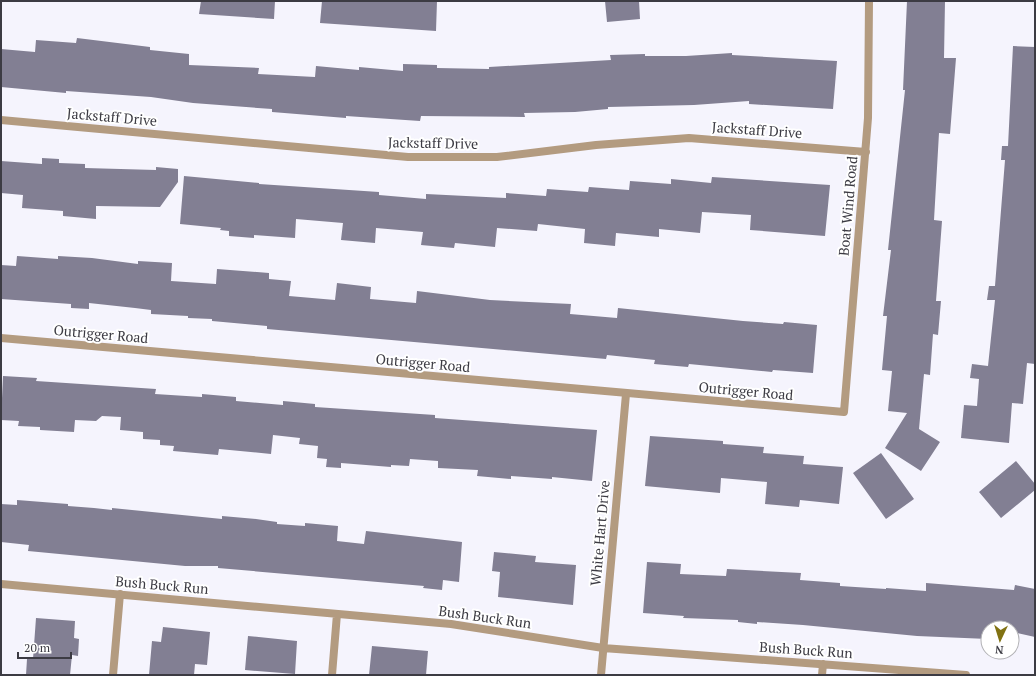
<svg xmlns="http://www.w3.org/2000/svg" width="1036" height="676" viewBox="0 0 1036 676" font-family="'PT Serif',serif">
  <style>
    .building { fill: #827f93 }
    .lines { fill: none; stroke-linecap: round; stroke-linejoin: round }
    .street { stroke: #b39b80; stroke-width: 8 }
    .labels { text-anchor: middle; stroke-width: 4; stroke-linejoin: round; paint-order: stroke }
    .street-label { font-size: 14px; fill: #3c3b43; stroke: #fff }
  </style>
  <rect width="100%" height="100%" fill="#f5f4fd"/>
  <path class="building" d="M201,1H275L274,19L199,14Z
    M322,1H437L436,31L320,23Z
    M605,1H639L640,19L607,22Z
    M907,1H945L944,58H956L950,134L939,133L934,220L942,221L936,301H941L938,335L933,334L930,375L924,374L919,429L940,442L921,471L885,448L907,413L888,411L892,371L882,370L887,316H883L891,250H888L905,90H903Z
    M77,38L150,47V50L189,54V65L259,68L258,74L315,77L316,66L359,70V67L403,71V64L437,65V68L489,69V67L611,60L610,55L645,54V56H686L732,53V55L837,61L833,109L749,104V101L694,105L608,107V109L575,112L524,113L525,117L421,116L420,121L346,116V118L272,112V109L193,103L151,97L66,91V93L1,87V49L35,52L36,40L76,43Z
    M1013,46L1035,47V364L1027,363L1023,404L1012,403L1009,443L961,438L964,405L977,406L979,379L970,378L972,364L988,366L995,300H987L989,286H995L1005,160H1001L1002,146H1008Z
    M42,158L59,159V163L85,164V168L156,170V167L178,169V182L160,207L96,206V219L63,216V211L22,208L23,195L1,193V161L42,164Z
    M184,176L259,183V184L379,192V195L426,199V194L506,198V193L546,196L547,189L588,192L589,187L629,190L630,181L671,184V179L711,183L712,177L830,185L825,236L750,230L751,215L702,212L700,233L659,229V237L616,233L615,246L584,243L585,229L538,224L537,231L497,228L495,247L455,243L454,248L421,245L423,232L376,228L375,243L341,240L343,223L296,219L295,238L254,235V238L229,236V231L220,230L221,228L180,224Z
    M17,256L58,259V256L92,258L138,264V261L172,263L171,281L216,284L217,269L269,273V279L291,281L289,296L335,300L337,283L371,287L370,299L416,303L417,291L490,300L571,304L570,314L617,318L618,308L743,321L783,324L784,322L817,325L813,373L773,370L772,372L689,364L688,367L654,364L655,360L607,355L606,359L267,329V326L212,321V319L188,318V316L151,314V310L135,308L89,303V309L71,308V304L1,299V265L16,266Z
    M3,376L37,378L36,381L156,389L155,394L202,397V394L236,397V401L283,405V401L315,404V407L435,415V418L597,430L592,481L552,477V479L511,476V479L477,476L478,470L438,468V461L410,459L409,466L391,465V467L341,463V468L326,467L327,459L317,458L318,446L299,444L300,438L273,435L271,454L219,449L218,455L173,451L174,446L160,445V440L143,439V432L120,430L121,417L102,416L96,421L75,420L74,432L40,430V427L18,426L19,421L1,420Z
    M650,436L723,441V444L764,447L763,453L804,456L803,464L843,467L839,504L800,500L799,507L765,504L767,482L721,478L720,493L645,486Z
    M881,453L914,499L886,519L853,473Z
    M1016,461L1035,484V490L1001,518L979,492Z
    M17,500L68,504V506L94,508L112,510V508L222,519V516L256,519L277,522V524L305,526V523L338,526L337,541L364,544L366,531L462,542L459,582L443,580L442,590L423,588L424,586L218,568V566H185L28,551L29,545L1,542V504L17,505Z
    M494,552L536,556L535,562L576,565L573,605L498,597L500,572L492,571Z
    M647,562L681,564L680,574L726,576L727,569L801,573L800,580L840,583V586L886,589V588L926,591V583L1014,590L1015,585L1035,589V637L1012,632V628L988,627V639L917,636L803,625L757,622V624L738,622V620L683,618L684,616L643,613Z
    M36,618L75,621L74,638L79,639L78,656L72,655L70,675H26L27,659H33Z
    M163,627L210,632L207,665L195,664L194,675H149L152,641L161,642Z
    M248,636L297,641L295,674L245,670Z
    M372,646L428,651L426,675H369Z"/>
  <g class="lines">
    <path class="street" d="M1,120L408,157H497L596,145L689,138L866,152
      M1,338L844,412L868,118L869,1
      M1,584L451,624L603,648L966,675
      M113,675L120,594
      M332,675L337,614
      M601,675L626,394
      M822,675L823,664"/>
  </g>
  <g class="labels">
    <g class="street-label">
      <text transform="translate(112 117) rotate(5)" y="5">Jackstaff Drive</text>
      <text transform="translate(757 130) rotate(4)" y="5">Jackstaff Drive</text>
      <text transform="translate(433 143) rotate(1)" y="5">Jackstaff Drive</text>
      <text transform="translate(848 206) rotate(-85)" y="5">Boat Wind Road</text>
      <text transform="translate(101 334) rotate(5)" y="5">Outrigger Road</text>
      <text transform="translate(423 363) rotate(5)" y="5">Outrigger Road</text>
      <text transform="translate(746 391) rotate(5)" y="5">Outrigger Road</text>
      <text transform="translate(600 533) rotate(-85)" y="5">White Hart Drive</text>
      <text transform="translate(162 585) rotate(5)" y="5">Bush Buck Run</text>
      <text transform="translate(485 617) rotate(8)" y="5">Bush Buck Run</text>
      <text transform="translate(806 650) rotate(4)" y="5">Bush Buck Run</text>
    </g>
  </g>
  <rect width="1036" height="676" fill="none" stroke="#3c3b43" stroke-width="4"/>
  <g transform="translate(1000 640) rotate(184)"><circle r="19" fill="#ffffff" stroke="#b1b1b4"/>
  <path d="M0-3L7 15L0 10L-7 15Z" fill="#817212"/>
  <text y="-6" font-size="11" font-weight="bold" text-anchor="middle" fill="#3c3b43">N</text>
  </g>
  <path d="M18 652v6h53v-6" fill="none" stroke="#3c3b43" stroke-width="2"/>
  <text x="24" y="652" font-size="12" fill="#3c3b43" stroke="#ffffff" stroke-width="3" paint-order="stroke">20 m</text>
</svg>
